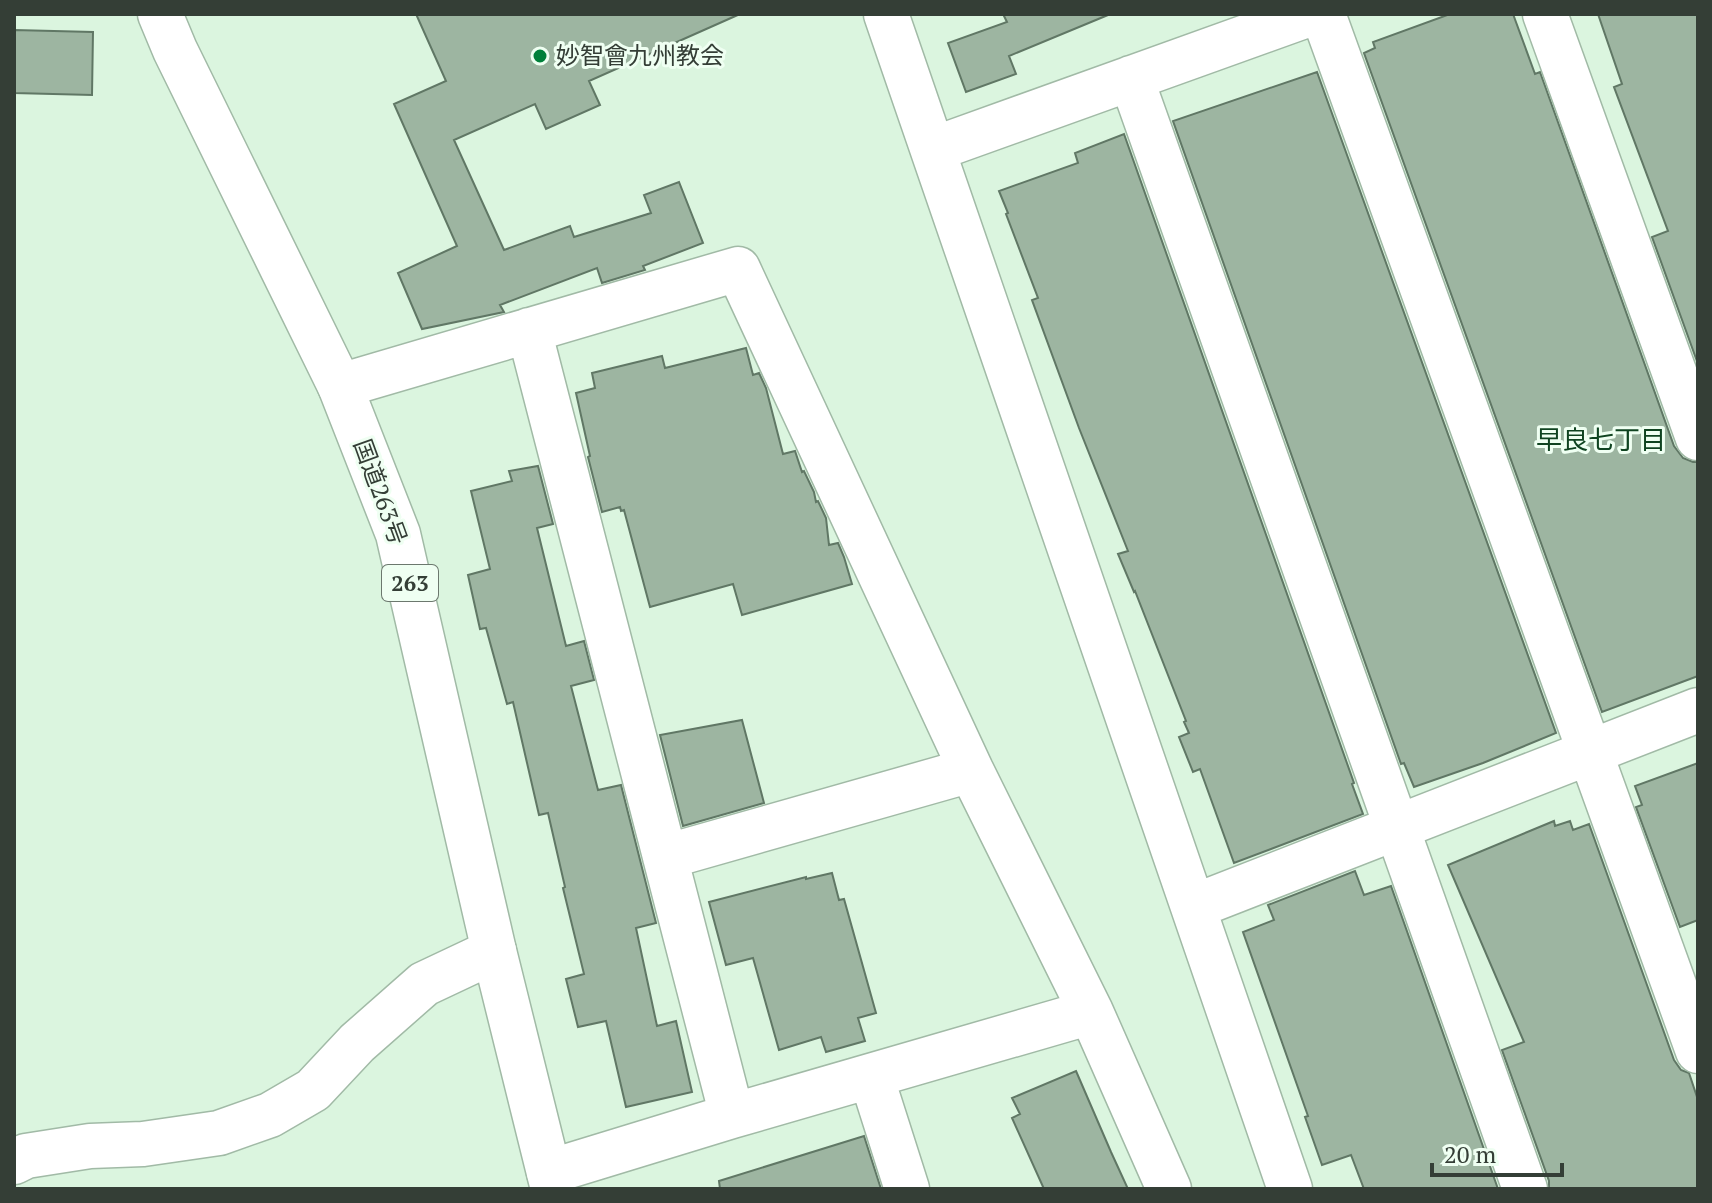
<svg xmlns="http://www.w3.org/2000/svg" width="1712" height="1203" viewBox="0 0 1712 1203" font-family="'PT Serif','Noto Sans JP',serif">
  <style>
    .building { fill: #9db5a1; stroke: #607765; stroke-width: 2 }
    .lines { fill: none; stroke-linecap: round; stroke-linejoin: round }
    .street-casing { stroke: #a1baa6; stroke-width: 47 }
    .highway-casing { stroke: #a1baa6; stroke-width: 47 }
    .street { stroke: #fff; stroke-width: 44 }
    .highway { stroke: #fff; stroke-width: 44 }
    .poi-dot { fill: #00803a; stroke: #effff2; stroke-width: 3 }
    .labels { text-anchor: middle; stroke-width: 6; stroke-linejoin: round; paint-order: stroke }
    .shield { fill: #effff2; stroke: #6c786e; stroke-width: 2 }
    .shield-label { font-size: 22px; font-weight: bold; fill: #343e36 }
    .poi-label { font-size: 24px; fill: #343e36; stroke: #effff2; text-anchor: start }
    .street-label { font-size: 24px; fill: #343e36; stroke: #effff2 }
    .neighbourhood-label { font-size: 26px; fill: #0f4320; stroke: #effff2 }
  </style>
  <rect width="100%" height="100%" fill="#dbf5df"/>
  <path class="building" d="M416,14H740L589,81L600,105L546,129L535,104L454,140L504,250L570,226L574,237L651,213L644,195L679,182L703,243L643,266L645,270L602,283L597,268L500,305L504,312L422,329L398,273L457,246L394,104L446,81Z
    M1003,14H1108V15L1009,56L1016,74L966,92L948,43L1007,22Z
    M1450,14H1513L1535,74L1540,72L1674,446L1683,458L1693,462H1698V676L1602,712L1364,53L1375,48L1373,42Z
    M1598,14H1698V364L1652,237L1668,231L1614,87L1622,84Z
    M14,30L93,32L92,95L14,93Z
    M1317,72L1556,733L1483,763L1414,787L1404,763L1401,764L1173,121Z
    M1124,134L1354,783L1352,784L1363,814L1234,863L1200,769L1193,772L1179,737L1189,733L1184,722L1186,721L1135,591L1134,592L1118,554L1128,551L1079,428L1032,300L1038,298L1006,214L1008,213L999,191L1078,163L1075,153Z
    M746,348L753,375L759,373L766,388L783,454L795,451L802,472L804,471L814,492L816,502L818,501L826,518L829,545L838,543L844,557L852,584L742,615L733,584L650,607L624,510L621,511L620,507L602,512L588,457L590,456L576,393L595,388L592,373L662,356L665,368Z
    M538,466L553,524L537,528L566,646L584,641L594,680L571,686L598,790L621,785L656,923L636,928L657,1026L676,1021L692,1092L626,1107L606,1021L578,1027L566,979L584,974L563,888L565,887L548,813L539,815L513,702L507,704L486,628L480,629L468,575L490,569L471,491L512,481L509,471Z
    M742,720L764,803L683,826L660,735Z
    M1698,763V920L1680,927L1636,807L1642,805L1635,786Z
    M1554,821L1555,826L1570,821L1573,830L1589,824L1674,1060L1681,1070L1689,1073L1698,1100V1189H1549V1181L1502,1050L1524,1042L1448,865Z
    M1355,871L1364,895L1391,886L1498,1189H1364L1351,1155L1322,1165L1305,1117L1308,1116L1243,932L1274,920L1268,905Z
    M832,873L839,900L844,899L876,1013L858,1018L865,1041L826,1052L821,1037L779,1050L753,958L726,965L709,902L806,877V879Z
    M1076,1071L1111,1152L1128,1189H1044L1012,1118L1020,1114L1012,1098Z
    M864,1136L881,1189H720L719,1181Z"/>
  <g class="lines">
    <defs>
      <path id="street" d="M886,14L1290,1189
        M1323,14L1698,1051
        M1545,14L1698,438
        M1131,78L1525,1189
        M934,149L1310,14
        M529,330L732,1116
        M340,386L738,269L971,770L1091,1012L1169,1189
        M665,857L971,770
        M1193,907L1698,710
        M871,1076L907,1189
        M14,1162L26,1156L90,1146L143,1144L219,1133L270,1115L313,1090L357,1043L424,984L494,951
        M549,1172L732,1116L1091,1012"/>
      <path id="highway" d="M160,14L175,50L340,386L398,534L494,951L553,1189"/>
    </defs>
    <use href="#street" class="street-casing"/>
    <use href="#highway" class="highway-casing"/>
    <use href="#street" class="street"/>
    <use href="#highway" class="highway"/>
  </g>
  <circle class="poi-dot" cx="540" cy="56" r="8"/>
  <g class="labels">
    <rect class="shield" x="382" y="565" width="56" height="36" rx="6"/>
    <g class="shield-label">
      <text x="410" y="591">263</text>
    </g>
    <g class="poi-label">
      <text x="556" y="64">妙智會九州教会</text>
    </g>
    <g class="street-label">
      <text transform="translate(380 492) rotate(70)" y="8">国道263号</text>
    </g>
    <g class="neighbourhood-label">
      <text x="1601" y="449">早良七丁目</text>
    </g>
  </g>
  <rect width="1712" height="1203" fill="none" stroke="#343e36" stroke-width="32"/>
  <path d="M1432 1163v12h130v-12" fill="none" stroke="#343e36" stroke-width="4"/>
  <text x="1444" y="1163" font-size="24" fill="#343e36" stroke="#effff2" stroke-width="6" paint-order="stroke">20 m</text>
</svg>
